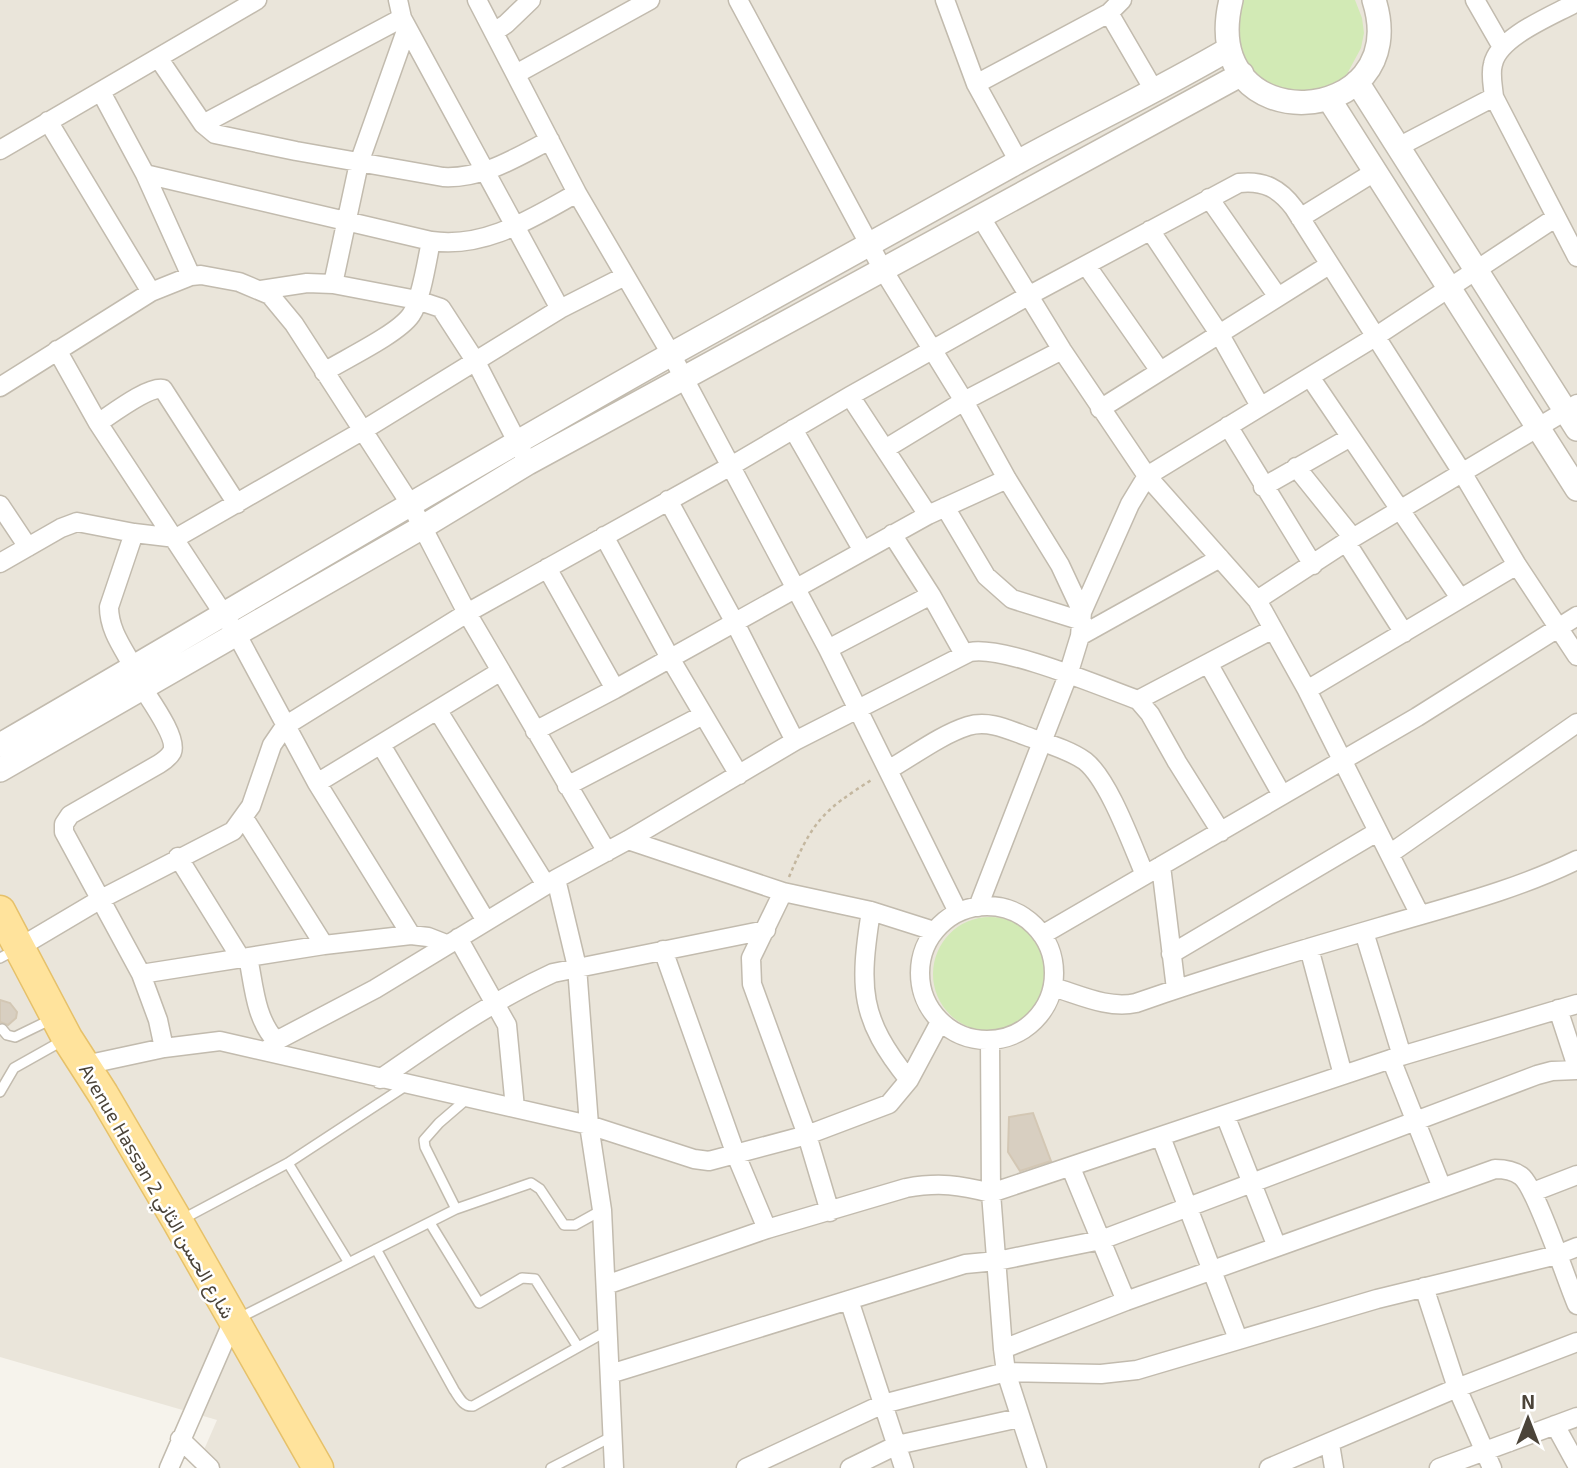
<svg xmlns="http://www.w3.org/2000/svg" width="1577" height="1468" viewBox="0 0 1577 1468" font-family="'Exo 2',Vazirmatn,sans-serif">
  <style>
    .residential { fill: #eae5da }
    .green { fill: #d2eab5 }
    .building { fill: #d8cfc1; stroke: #d3c7b4; stroke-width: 2 }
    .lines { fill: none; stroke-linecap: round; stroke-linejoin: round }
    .service-casing { stroke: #c2bbae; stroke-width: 12 }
    .minor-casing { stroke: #c2bbae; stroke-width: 21 }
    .tertiary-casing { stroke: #c2bbae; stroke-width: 26 }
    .primary-casing { stroke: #e6c16a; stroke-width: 33 }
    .path { stroke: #c4b79f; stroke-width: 2.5; stroke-dasharray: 3.5 3.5; stroke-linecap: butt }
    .service { stroke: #fff; stroke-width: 9 }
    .minor { stroke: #fff; stroke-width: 18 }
    .tertiary { stroke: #fff; stroke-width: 23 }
    .primary { stroke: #ffe39c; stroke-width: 30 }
    .labels { text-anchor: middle; stroke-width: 5; stroke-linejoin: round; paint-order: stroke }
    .street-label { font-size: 19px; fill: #4b4439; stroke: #fff }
  </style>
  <rect width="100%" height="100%" fill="#f6f3ec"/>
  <path class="residential" d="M0,0H1577V1468H196L217,1420L0,1357Z"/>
  <path class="green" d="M1242,0H1355L1362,18L1364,33L1361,48L1347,74L1336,85L1308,96L1265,87L1237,52L1238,8Z
    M933 974a57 57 0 1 1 114 0a57 57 0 1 1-114 0Z"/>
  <path class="building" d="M0,1000L10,1003L17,1012L16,1018L8,1025L0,1022Z
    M1033,1113L1051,1161L1020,1171L1008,1152L1009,1117Z"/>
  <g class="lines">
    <defs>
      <path id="service" d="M0,958L15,950
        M2,1029L7,1035L15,1037L52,1019
        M0,1092L14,1068L62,1041
        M288,1163L349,1263
        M456,1209L531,1183L540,1189L564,1225H575L602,1210
        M181,1220L288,1163L407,1085
        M430,1223L479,1303L522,1278L535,1279L578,1347
        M376,1249L454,1390C459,1397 463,1407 473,1406L607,1331
        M237,1319L456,1209L425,1147L424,1140L439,1123L468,1098
        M551,1468L613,1436"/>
      <path id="minor" d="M398,0L402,18L560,309
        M477,0L577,193L671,354L828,649L958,912
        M738,0L882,268L964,401L1007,479L1060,565L1082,612
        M945,0L976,84L1019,162
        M1475,0L1502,47
        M1109,13L1155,92
        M494,32L506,24L531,0
        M159,59L203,124L215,134L296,151L443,177C483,179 515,158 550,140
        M516,74L650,0
        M976,84L1109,13L1122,0
        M101,92L145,174L191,276
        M1494,97L1577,257
        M48,121L151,292
        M203,124L402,18
        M1398,147L1494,97C1493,86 1490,74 1493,64C1499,36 1554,15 1577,2
        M0,150L257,0
        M145,174L431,241C485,249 532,218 577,193
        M1209,198L1278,297
        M980,216L1062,350L1147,476L1257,600L1307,690L1420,915
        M1300,218L1376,171
        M1150,230L1220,335L1260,406
        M1086,265L1160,371
        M333,284L359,163L407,28
        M261,290L307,283L333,284L417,300L441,308L476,362L528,463
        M57,350L98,423L236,633L317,783L411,935L428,937L446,944
        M324,372C345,359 398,334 411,315C421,301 427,260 431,241
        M1310,377L1460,598
        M0,387L151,292L191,276L201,275L239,282L270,295L294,324L411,505L467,613L607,852
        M850,396L928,515
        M1100,409L1329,265
        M98,423C112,414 148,386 163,389L237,504
        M1228,426L1313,565
        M793,429L863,551
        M885,449L964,401L1062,350
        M1296,467L1353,538
        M1263,487L1349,438
        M668,500L735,623L795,741
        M0,505L28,547
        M945,507L986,576L1012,599L1082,621
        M134,533L109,607C109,630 123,648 134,668
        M892,534L931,595L964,654
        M604,536L670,658L739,775
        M1346,542L1404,633
        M0,563L61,528L77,522L134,533L176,538L362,431L560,309L625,276
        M547,568L615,689
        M1257,600L1346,542L1577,404
        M1080,636L1220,558
        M828,649L931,595
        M1209,665L1282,795
        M142,687C150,700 178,738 172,752C169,757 164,761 159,764L70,815L64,824V832L141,974L158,1020L164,1048
        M1307,690L1517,565
        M1138,700L1273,629
        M438,711L546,885
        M535,731L615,689L928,515L1007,479
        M381,745L486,921
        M888,770C913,756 940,735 968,726C988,720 1007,729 1026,736C1045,743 1068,749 1085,761C1109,780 1132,845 1145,875
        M317,783L501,671
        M567,786L703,715
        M244,818L324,945
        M628,840L783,892L871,911L934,931
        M1391,853L1577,723
        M178,857L240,957
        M1161,866L1176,989
        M556,879L577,967L589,1125L602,1210L614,1468
        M783,892L751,958L752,984L807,1135L830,1212
        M920 973a67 67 0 1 1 134 0a67 67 0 1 1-134 0Z
        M978,907L1068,675L1080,636L1082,612L1130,504L1147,476L1375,337L1555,218
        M871,911C859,988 859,1018 909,1080
        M1364,932L1402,1056
        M1042,935L1417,717L1577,616
        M458,938L507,1025L515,1108
        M20,947L101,899L233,831L251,806L272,745L285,726L467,613L731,466L850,396L1028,296L1239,183C1264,180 1280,189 1294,208L1463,474L1517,565L1577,656
        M1309,948L1343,1075
        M663,950L736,1155L767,1229
        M1171,954L1377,832
        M248,957C254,986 255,1018 276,1041
        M141,974L324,945L411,935
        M1053,987C1080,995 1108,1009 1136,1003C1216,975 1298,951 1380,927C1447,907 1514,891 1577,860
        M1558,1009L1577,1067
        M990,1040L991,1193L1003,1349L1006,1372L1037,1468
        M268,1050L276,1041L375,989L556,879L628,840L795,741L970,652C1003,645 1102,687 1138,700L1150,714L1177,762L1221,832
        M1391,1059L1442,1188
        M85,1065L164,1048L220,1041L589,1125L694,1159L709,1161L807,1135L889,1104L909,1080L940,1022
        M380,1079C436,1040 492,1001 553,973L766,930
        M1225,1115L1277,1247
        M1161,1137L1238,1339
        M1071,1168L1126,1301
        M1533,1192L1577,1175
        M606,1285L767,1229L906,1188C939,1182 960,1185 991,1193L1391,1059L1577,1004
        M1424,1287L1457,1388L1492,1468
        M849,1300L904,1468
        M1003,1349L1126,1301L1495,1169C1504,1169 1513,1170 1521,1176C1536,1187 1567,1282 1577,1305
        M610,1374L965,1264L997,1261L1101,1240L1537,1075L1552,1071L1577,1070
        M1555,1425L1577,1465
        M180,1439L210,1468
        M1330,1444L1334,1468
        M169,1468L233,1321
        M746,1468L883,1404L1006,1372L1101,1374L1137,1370L1377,1299L1557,1255L1577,1247
        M850,1468L897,1445L1019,1418
        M1269,1468L1457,1388L1577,1342
        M1439,1468L1577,1417"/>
      <path id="tertiary" d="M1231,0C1196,143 1415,130 1374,0
        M1357,82L1577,429
        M1329,99L1577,489
        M0,745C223,616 444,482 668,356C784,291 900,227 1016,163C1087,124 1159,90 1229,49
        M0,770L421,528L528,463L1242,74"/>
      <path id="primary" d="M0,911L67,1038L103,1094L178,1222L318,1468"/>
    </defs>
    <use href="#service" class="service-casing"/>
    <use href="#minor" class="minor-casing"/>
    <use href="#tertiary" class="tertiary-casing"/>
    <use href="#primary" class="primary-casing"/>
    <path class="path" d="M789,877C812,822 822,811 873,779"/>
    <use href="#service" class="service"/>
    <use href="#minor" class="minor"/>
    <use href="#tertiary" class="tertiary"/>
    <use href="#primary" class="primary"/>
  </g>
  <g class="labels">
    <g class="street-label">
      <text transform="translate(157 1191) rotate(60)" y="7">Avenue Hassan 2 شارع الحسن الثاني</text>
    </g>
  </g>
  <g transform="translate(1528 1419)" stroke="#ffffff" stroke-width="5" paint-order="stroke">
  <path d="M0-5L12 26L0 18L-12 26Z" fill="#4b4439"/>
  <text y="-10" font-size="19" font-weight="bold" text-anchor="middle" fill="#4b4439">N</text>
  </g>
</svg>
